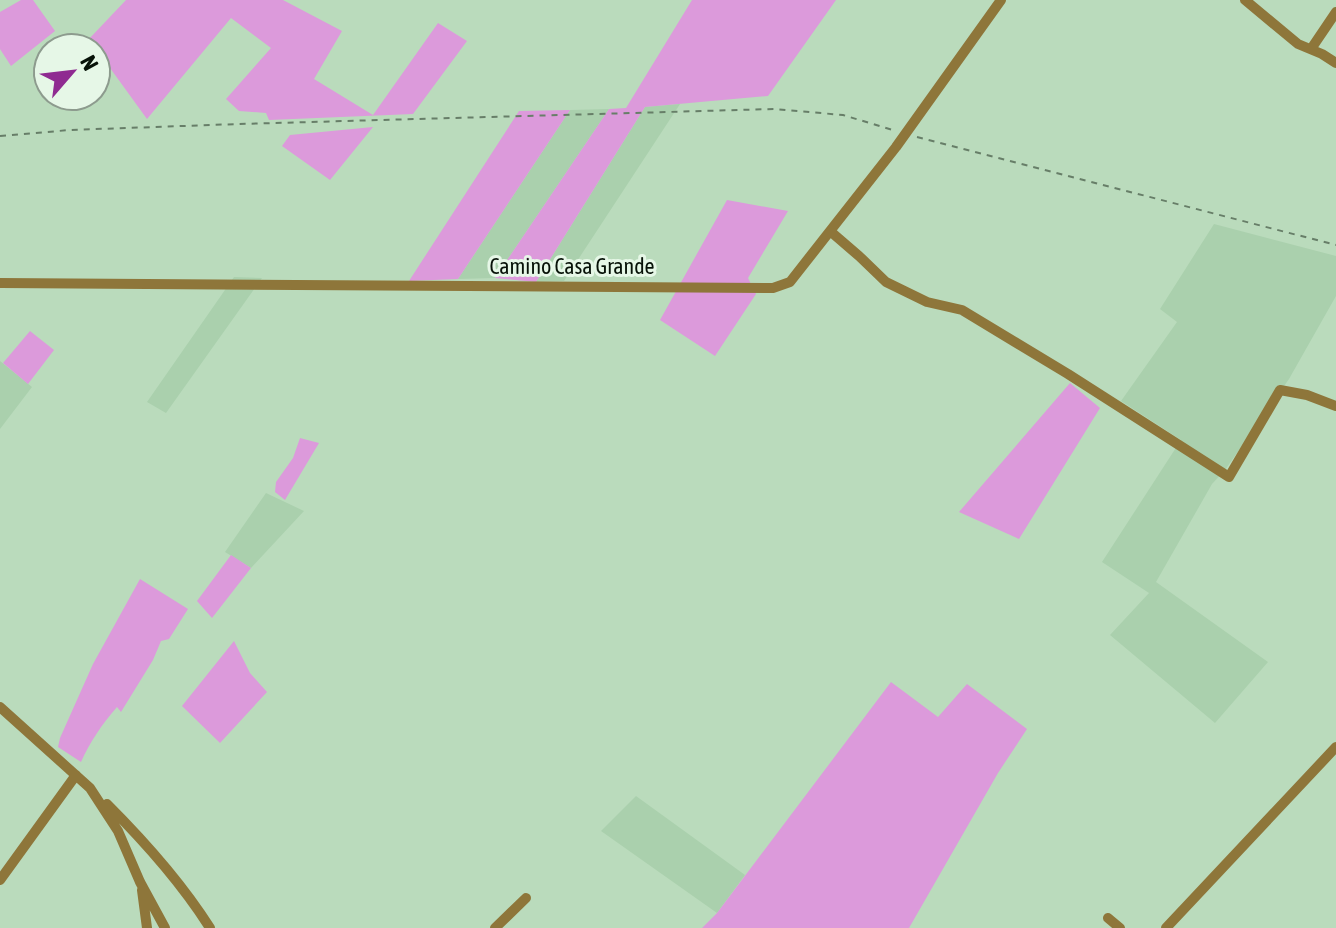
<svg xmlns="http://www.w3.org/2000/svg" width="1336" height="928" viewBox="0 0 1336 928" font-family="'Asap Condensed',sans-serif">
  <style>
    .built { fill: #aad0ad }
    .green { fill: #dc9adb }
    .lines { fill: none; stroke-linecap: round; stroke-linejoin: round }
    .path { stroke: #677e68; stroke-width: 2; stroke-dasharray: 6 6; stroke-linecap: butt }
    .minor { stroke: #8e763a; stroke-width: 10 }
    .labels { text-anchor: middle; stroke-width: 6; stroke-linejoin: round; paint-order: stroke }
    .street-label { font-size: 22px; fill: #071208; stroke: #e6f7e7 }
  </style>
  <rect width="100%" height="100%" fill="#badbbc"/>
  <path class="built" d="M680,104L564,281L536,282L645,107Z
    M609,109L495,278L458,279L570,110Z
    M1214,224L1336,256V296L1289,379L1225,470L1212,484L1156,582L1268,662L1215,723L1110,635L1149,593L1102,562L1181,440L1121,401L1177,322L1160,309Z
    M234,277L262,278L166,413L147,402Z
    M0,361L32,387L0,429Z
    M266,493L304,511L251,568L225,552Z
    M636,796L745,875L717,913L601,831Z"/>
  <path class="green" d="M21,0H33L55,31L11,66L0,49V12Z
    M126,0H283L342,31L314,79L373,115L438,23L467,41L413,114L269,120L266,113L239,111L226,99L271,48L231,18L147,119L89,39Z
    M692,0H836L768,96L645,107L536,282L495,278L609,109L626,108Z
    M570,110L458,279L409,281L519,111Z
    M373,127L330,180L282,146L290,135Z
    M727,200L788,211L748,278L756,294L715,356L660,320Z
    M30,331L54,350L28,384L3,363Z
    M1070,383L1100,408L1019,539L959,512Z
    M300,438L319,443L285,500L275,492L276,482L293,458Z
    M231,555L251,568L212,618L197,601Z
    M140,579L188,609L169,639L161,641L153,660L121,712L117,707C102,724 90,742 81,762L58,747L60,738L93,664Z
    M234,641L250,673L267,692L220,743L182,706Z
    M891,682L938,717L967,684L1027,729L998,773L909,928H702L717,913Z"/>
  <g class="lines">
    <path class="path" d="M0,136L70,130L239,124L774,109L843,115L896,131
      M917,137L1336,245"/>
    <path class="minor" d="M1245,0L1298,44L1322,54L1336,63
      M1311,49L1336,12
      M830,231L859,256L886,282L927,302L962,310L1068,374L1229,477L1280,390L1307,395L1336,406
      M0,283L773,288L790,282L896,147L1001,0
      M0,707L90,788L118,831L140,882L165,928
      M107,804C145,842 181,882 210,928
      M0,880L76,775
      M142,890L147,928
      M1108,918L1120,928
      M495,928L526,898
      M1166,928L1336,747"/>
  </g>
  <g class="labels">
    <g class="street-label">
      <text x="572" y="274">Camino Casa Grande</text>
    </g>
  </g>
  <g transform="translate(72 72) rotate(62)"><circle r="38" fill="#e6f7e7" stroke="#8d9b8e" stroke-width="2"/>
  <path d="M0-6L14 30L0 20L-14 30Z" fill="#8f2b91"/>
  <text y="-12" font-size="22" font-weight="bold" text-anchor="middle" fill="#071208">N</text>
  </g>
</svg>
